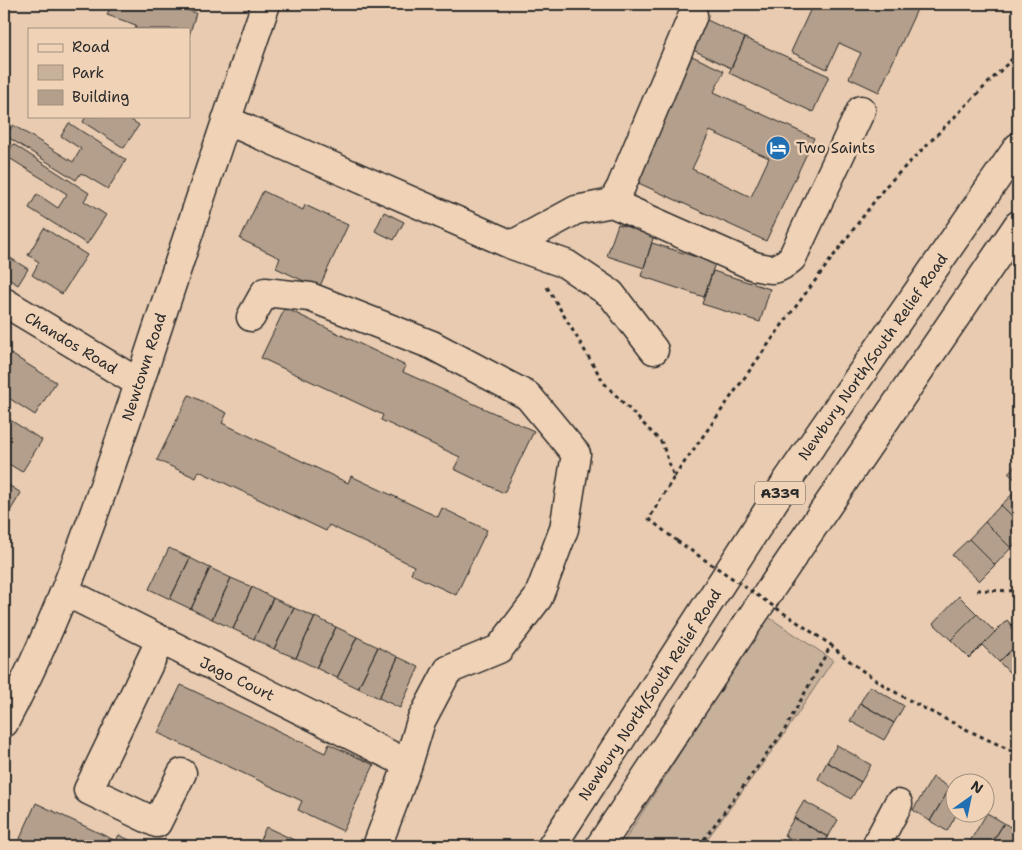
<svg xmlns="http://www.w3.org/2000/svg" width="1022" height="850" viewBox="0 0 1022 850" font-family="'Shantell Sans',sans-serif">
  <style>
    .green { fill: #c8b19b; stroke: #7a6e63 }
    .building { fill: #b39f8b; stroke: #2b2b2b; fill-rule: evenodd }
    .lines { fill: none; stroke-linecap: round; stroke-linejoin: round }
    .minor-casing { stroke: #2b2b2b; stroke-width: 31 }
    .highway-casing { stroke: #2b2b2b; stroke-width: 31 }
    .path { stroke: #2b2b2b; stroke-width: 3; stroke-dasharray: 4 4; stroke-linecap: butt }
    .minor { stroke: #f0d2b6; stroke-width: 28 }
    .highway { stroke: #f0d2b6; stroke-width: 28 }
    .path-bridge { stroke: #2b2b2b; stroke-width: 3; stroke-dasharray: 4 4; stroke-linecap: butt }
    .labels { text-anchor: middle; stroke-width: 5; stroke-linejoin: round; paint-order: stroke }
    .shield { fill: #f0d2b6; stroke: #665d55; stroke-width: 1 }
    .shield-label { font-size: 14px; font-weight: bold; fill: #2b2b2b }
    .poi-label { font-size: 15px; fill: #2b2b2b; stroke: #f0d2b6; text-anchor: start }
    .street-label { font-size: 15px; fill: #2b2b2b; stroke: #f0d2b6 }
  </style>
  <rect width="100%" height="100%" fill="#e8cbb0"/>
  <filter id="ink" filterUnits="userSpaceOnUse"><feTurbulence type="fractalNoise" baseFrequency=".02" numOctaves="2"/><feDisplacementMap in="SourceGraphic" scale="10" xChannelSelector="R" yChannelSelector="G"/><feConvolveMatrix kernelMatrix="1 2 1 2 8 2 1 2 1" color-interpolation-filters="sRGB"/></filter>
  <g filter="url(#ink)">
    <path class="green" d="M767,616L833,660L785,733L702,846H621Z"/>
    <path class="building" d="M111,4H170L196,13L189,36V29H135L136,25L107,15Z
      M813,4L919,5L879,92L849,78L861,53L839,43L827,69L791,52Z
      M705,19L745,38L731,68L691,49Z
      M745,38L829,76L813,112L729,73Z
      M692,56L724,71L714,92L814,138L766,241L634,181ZM710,131L769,158L751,197L692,169Z
      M86,116H125L139,125L124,148L83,122Z
      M69,123L126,160L108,189L81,173L76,180L6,136L13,125L73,162L81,149L61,136Z
      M13,144L89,193L84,201L106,215L87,244L29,208L37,194L58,208L67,194L6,156Z
      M263,191L303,210L305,205L348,225L319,288L276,268L280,258L240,239Z
      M384,212L404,222L394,240L375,231Z
      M618,224L654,235L644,268L607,256Z
      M44,228L87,255L62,294L32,275L39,262L28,255Z
      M652,243L715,263L704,297L641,276Z
      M4,254L28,269L18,285L4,276Z
      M713,271L770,289L760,322L702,304Z
      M285,308L406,366L403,372L534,431L504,493L454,469L460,457L381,420L383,415L261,358Z
      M11,354L56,382L35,415L4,395V365Z
      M189,395L227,413L222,423L348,483L351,476L438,517L442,508L487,530L456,595L411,574L414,566L329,525L326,531L199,471L196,478L157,460Z
      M7,418L42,440L22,472L4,461V423Z
      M1018,462V482L1008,473Z
      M4,482L21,493L4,521Z
      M1018,489V522L1001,505Z
      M1001,505L1018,522V541L1011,548L985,522Z
      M985,522L1011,548L995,565L969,539Z
      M969,539L995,565L979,581L952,555Z
      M169,548L190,558L170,599L149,589Z
      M190,558L210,568L191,609L170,599Z
      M210,568L231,578L212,619L191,609Z
      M231,578L252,587L233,629L212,619Z
      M252,587L273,598L254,639L233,629Z
      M959,596L977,614L951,640L933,623Z
      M273,598L294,608L274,649L254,639Z
      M294,608L315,617L296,658L274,649Z
      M977,614L995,632L969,658L951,640Z
      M315,617L336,627L316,668L296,658Z
      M1007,620L1018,632V643L999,662L982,645Z
      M336,627L357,637L337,678L316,668Z
      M357,637L378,647L358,688L337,678Z
      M1018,643V676L1016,679L999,662Z
      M378,647L398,657L379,698L358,688Z
      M398,657L419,667L400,708L379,698Z
      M181,685L325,753L329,744L374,765L343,831L298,810L302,801L158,733Z
      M870,686L904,706L894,723L860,703Z
      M860,703L894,723L884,740L850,721Z
      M837,745L871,765L861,782L827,762Z
      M827,762L861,782L851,799L818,779Z
      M933,777L950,788L930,821L913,810Z
      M950,788L954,790V812H958L947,831L930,821Z
      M804,801L838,820L828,837L794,818Z
      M36,803L116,841L119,835L142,846H25L18,843Z
      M987,813L1004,823L990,846H967Z
      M794,818L828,837L823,846H804L784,835Z
      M1004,823L1018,832V837L1013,846H990Z
      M266,827L307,846H257Z"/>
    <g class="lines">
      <defs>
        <path id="minor" d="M226,120L512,245L566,264L611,294L654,350
          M612,203L754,266C773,270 776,272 792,258L861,110
          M512,245L576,210L612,203L621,187L693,15
          M4,302L139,383
          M251,317L265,292L310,297L432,345L528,396L576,454L564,529L538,598L499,649L448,670L421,721L408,764L377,846
          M66,592L408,764
          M160,641L88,790L157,823L182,773
          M4,723C64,610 103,490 144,369C184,247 224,125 266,4
          M878,842L898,804"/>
        <path id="highway" d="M552,846L787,481L1018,147
          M600,846L753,615L1018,225"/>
      </defs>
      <use href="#minor" class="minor-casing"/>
      <use href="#highway" class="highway-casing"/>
      <path class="path" d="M547,287L604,383L662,443L674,477L649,519L677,541
        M674,477L782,325L885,187L1018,53
        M977,590L1018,591
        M699,846L784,731L831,645C884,694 954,723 1018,754"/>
      <use href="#minor" class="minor"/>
      <use href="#highway" class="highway"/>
      <path class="path-bridge" d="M677,541L831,645"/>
    </g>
  </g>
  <defs>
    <symbol id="hotel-disc" viewBox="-11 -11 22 22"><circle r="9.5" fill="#1f6fb2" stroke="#f0d2b6"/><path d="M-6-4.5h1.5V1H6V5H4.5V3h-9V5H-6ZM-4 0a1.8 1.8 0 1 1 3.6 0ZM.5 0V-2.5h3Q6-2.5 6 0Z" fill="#fff"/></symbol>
  </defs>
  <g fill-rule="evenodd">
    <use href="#hotel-disc" x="764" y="134" width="28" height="28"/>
  </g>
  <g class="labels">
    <rect class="shield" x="755" y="481.5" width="50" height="23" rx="4"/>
    <g class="shield-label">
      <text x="780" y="498">A339</text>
    </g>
    <g class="poi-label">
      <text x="796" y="153">Two Saints</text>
    </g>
    <g class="street-label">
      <text transform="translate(71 343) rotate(31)" y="5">Chandos Road</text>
      <text transform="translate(873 357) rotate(-55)" y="5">Newbury North/South Relief Road</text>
      <text transform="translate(144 367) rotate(-72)" y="5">Newtown Road</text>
      <text transform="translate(237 679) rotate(26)" y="5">Jago Court</text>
      <text transform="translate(650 695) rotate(-57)" y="5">Newbury North/South Relief Road</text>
    </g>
  </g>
  <rect width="1022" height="850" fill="none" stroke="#f0d2b6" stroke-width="20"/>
  <rect x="10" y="10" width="1002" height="830" fill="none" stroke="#2b2b2b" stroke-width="2" filter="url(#ink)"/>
  <rect x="28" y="28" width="162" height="90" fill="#f0d2b6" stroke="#a18f7e"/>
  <rect x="38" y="44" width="25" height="8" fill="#f0d2b6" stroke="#a18f7e"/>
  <text x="72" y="52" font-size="15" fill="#2b2b2b">Road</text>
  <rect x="38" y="65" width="25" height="15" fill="#c8b19b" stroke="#a18f7e"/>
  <text x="72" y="78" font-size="15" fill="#2b2b2b">Park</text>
  <rect x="38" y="90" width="25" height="15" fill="#b39f8b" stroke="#a18f7e"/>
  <text x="72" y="102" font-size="15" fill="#2b2b2b">Building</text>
  <g transform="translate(970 798) rotate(33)"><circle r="24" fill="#f0d2b6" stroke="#a18f7e"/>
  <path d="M0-4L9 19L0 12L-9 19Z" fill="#1f6fb2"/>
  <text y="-8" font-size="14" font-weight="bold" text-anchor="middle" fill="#2b2b2b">N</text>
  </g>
</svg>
